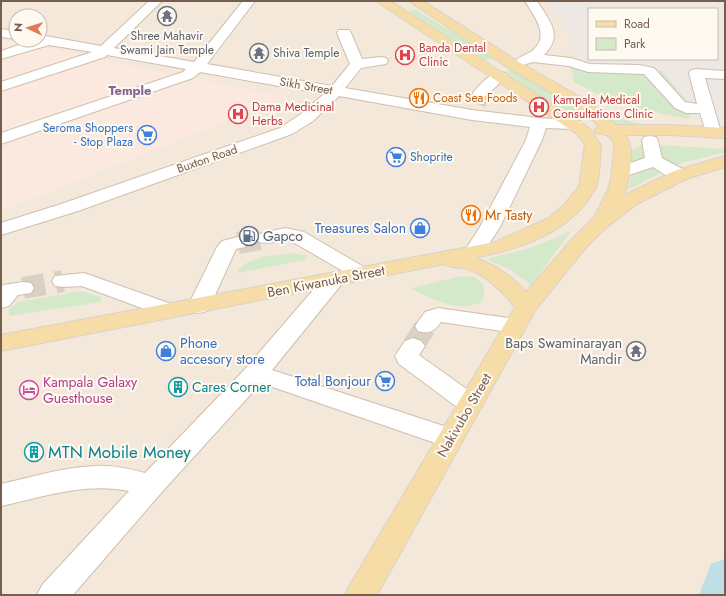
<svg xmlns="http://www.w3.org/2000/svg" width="726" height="596" viewBox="0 0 726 596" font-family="Jost,sans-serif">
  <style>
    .residential { fill: #f3e8d9; fill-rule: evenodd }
    .commercial { fill: #fbe9df }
    .industrial { fill: #ede8e3; fill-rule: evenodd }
    .green { fill: #d4e9c9 }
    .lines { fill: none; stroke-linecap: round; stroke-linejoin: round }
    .canal { fill: #bfdee5; fill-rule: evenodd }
    .minor-tunnel-far2 { stroke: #dad0c4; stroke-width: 14; stroke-dasharray: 14 7; stroke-linecap: butt }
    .minor-tunnel-far1 { stroke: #dad0c4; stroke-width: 18; stroke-dasharray: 18 8; stroke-linecap: butt }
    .minor-tunnel { stroke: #dad0c4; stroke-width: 22; stroke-dasharray: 22 11; stroke-linecap: butt }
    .minor-casing { stroke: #cebfb0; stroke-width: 2 }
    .major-casing { stroke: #d9d2cd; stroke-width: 2 }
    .minor { fill: #fff; fill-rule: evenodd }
    .major { fill: #f6dda7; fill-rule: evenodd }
    .labels { text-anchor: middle; stroke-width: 4; stroke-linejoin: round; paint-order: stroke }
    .far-worship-label { font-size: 12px; fill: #5b616d; stroke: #fefaf1 }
    .far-health-label { font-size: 12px; fill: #be3a42; stroke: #fefaf1; text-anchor: start }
    .far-street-label { font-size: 12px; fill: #765e4e; stroke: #fefaf1 }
    .far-food-label { font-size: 12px; fill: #c56008; stroke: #fefaf1; text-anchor: start }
    .far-shop-label { font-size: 12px; fill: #366cbe; stroke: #fefaf1; text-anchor: end }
    .far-quarter-label { font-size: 13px; font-weight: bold; fill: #856691; stroke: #fefaf1 }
    .food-label { font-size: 14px; fill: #c56008; stroke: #fefaf1; text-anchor: start }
    .shop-label { font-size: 14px; fill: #366cbe; stroke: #fefaf1; text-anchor: end }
    .service-label { font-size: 14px; fill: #4e5e75; stroke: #fefaf1; text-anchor: start }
    .street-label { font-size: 14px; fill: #765e4e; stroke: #fefaf1 }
    .worship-label { font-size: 14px; fill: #5b616d; stroke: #fefaf1; text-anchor: end }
    .hotel-label { font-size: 14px; fill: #b23c85; stroke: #fefaf1; text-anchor: start }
    .culture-label { font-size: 14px; fill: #0d838f; stroke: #fefaf1; text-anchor: start }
    .near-culture-label { font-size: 17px; fill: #0d838f; stroke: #fefaf1; text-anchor: start }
  </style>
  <rect width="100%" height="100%" fill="#fcf6eb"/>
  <path class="residential" d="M1,1H725V595H1ZM589,9H717V59H589ZM16,16H40V40H16Z"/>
  <path class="commercial" d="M1,39L287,97L1,211Z"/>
  <path class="industrial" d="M547,1H725V121L688,119L692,114V108L662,71L574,64L570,35ZM589,9H717V59H589Z"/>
  <path class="green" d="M410,10H416L495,58L485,60L408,12Z
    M574,64L635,66L662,71L692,108V114L688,119C646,111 612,103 574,82L571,68Z
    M509,70L518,72L578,110L588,120C557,109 532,91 506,73V72Z
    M600,113L640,124L616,128L610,120Z
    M644,144L645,160L632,166L630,152Z
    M657,145L725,149V152L681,163L673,167L659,160Z
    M655,164L666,170L628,190L632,175Z
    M571,231L531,285L511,270L487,259L534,247Z
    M293,253L308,256L305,260L237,273C242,257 278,255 293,253Z
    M462,276L474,277L483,284L484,292L482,302C474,305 465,307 457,306C446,305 419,294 411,288Z
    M81,291L101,297V302L9,316V310L18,302Z"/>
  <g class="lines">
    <path class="canal" d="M725,559V595H699L711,564Z"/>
    <path class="minor-tunnel-far2" d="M478,100L481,93"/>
    <path class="minor-tunnel-far1" d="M477,104L479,99"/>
    <path class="minor-tunnel" d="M238,243L266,238
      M23,288L63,281
      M413,346L426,326"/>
    <defs>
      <path id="minor" d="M149,1H162L114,48L194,62L243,1H255L207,64L332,86L350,64L337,33L339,30H349L351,33L362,59L381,57L386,58L388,61L386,64L361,68L345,88L472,110L539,118L580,121L582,124L580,127L574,129L546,128L542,140L500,227L481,256L474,258L467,256L464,252L480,227L526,140L530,127L472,120L339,96L313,121L292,134L78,211L1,235V223L64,203L280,128L301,114L324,94L200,72L193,78L1,144V133L183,72L186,69L107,55L105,57L1,91V82L92,52L49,45L1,59V51L34,40H40V35L101,46Z
        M525,1H537C549,20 564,35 544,55L571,58L590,64L639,65L654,68L685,102L697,104L689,73L691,70L696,69L725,71V79L705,78L721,132L719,135L713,137L707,135L700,113H686L675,108L644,74L588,72L569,66L533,62L523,65L518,64L516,61C519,56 527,55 532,51C551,36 534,16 525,1Z
        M1,29L16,31V39L1,37Z
        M500,72L505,73L507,76L486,96L481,98L476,96L473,93C480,84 489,74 500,72Z
        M650,136L656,137L658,141L662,158L686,171L689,175L686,179C674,182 663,173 653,167L620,178L614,177L611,173L614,169L645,158L642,141L644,137Z
        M285,228L304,232L369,270L373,274L369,278L362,280L355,278L291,241C280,239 270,245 259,242L256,238L259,234Z
        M238,237L245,239L248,243L245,247L236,249L210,306L207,311L199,313L191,311L188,306L217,247L222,241Z
        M84,273L177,306L180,311L177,316L169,318L82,286L63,287L55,286L52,281L55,276Z
        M334,274L342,275L345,280L272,370L459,431L463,438L459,445L450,448L441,445L261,383L161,493L73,595H37L42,585L129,491C85,482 43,497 1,506V484C32,477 64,467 96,466C113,465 129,469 145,473L247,367L326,275Z
        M23,282L31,283L34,288L31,293L18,295L9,306L1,308V288L3,285Z
        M438,308L515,319L523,321L526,326L523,331L515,333L441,322C434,332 429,334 418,331L415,326L425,312Z
        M413,338L421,341L425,346L419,355L479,398L483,404L479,410L470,413L461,410L399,364L395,356L405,341Z"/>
      <path id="major" d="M376,1H390L589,128L601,145C600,155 600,180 596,187C573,232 520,249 474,258C496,264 511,276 526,292L575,236L594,218L608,190L611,179L614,152V142L607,135L596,133L594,130L599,126L579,109L507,67L409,1H423L517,61L591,103L616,125H670L725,128V138L670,135H625C636,146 630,183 623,196L674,171L725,156V167L686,179L637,204L607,227L589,244L536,309L377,595H344L515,307C502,291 487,276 468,269C460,267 451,269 444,264L1,351V335L495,242L549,218L563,206L579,186L585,145L577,134Z"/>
    </defs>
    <use href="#minor" class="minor-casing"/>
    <use href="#major" class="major-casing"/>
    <use href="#minor" class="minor"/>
    <use href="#major" class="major"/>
  </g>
  <defs>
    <symbol id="temple-ring" viewBox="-11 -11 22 22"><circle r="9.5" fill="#fefaf1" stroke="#6b7280" stroke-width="1.5"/><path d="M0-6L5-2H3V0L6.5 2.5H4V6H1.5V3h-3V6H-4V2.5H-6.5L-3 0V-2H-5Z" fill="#6b7280"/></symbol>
    <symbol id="hospital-ring" viewBox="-11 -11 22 22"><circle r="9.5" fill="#fefaf1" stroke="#e0444e" stroke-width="1.5"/><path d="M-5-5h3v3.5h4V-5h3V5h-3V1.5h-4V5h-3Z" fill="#e0444e"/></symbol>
    <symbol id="restaurant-ring" viewBox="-11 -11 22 22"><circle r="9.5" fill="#fefaf1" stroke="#e8710a" stroke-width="1.5"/><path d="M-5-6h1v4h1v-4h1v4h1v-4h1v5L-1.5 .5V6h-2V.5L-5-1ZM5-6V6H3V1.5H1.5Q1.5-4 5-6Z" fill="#e8710a"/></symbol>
    <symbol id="supermarket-ring" viewBox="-11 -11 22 22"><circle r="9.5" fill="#fefaf1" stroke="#3f7fe0" stroke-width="1.5"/><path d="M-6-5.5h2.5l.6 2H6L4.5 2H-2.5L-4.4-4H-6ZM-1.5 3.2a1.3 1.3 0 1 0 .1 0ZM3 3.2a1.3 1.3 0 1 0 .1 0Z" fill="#3f7fe0"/></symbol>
    <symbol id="shop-ring" viewBox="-11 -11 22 22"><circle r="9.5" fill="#fefaf1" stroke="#3f7fe0" stroke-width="1.5"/><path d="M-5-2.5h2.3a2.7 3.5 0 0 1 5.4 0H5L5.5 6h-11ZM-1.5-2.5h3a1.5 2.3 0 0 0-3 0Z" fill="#3f7fe0"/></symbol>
    <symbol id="fuel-ring" viewBox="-11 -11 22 22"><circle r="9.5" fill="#fefaf1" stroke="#5c6f8a" stroke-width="1.5"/><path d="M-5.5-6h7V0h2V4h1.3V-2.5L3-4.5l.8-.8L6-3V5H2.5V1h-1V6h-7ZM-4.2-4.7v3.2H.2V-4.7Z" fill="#5c6f8a"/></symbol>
    <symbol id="building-ring" viewBox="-11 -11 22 22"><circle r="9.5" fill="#fefaf1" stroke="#0f9aa8" stroke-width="1.5"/><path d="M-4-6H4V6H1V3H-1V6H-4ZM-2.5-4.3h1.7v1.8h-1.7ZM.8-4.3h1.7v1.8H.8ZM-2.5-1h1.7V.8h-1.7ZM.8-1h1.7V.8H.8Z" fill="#0f9aa8"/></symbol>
    <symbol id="hotel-ring" viewBox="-11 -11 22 22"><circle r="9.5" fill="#fefaf1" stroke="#d1479c" stroke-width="1.5"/><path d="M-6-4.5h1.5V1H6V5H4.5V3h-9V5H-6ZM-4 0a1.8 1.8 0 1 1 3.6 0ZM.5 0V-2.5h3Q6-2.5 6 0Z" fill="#d1479c"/></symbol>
  </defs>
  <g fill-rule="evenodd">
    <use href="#temple-ring" x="156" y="5" width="22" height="22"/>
    <use href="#temple-ring" x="248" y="42" width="22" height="22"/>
    <use href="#hospital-ring" x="394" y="44" width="22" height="22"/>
    <use href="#restaurant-ring" x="408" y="87" width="22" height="22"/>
    <use href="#hospital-ring" x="528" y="96" width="22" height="22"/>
    <use href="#hospital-ring" x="227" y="103" width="22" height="22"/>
    <use href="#supermarket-ring" x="136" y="124" width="22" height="22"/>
    <use href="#supermarket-ring" x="385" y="146" width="22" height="22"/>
    <use href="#restaurant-ring" x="460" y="204" width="22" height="22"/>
    <use href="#shop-ring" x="409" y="217" width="22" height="22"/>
    <use href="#fuel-ring" x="238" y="225" width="22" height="22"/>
    <use href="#shop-ring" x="155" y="340" width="22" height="22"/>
    <use href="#temple-ring" x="625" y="340" width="22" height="22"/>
    <use href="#supermarket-ring" x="374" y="370" width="22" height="22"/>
    <use href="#building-ring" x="167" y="376" width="22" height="22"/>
    <use href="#hotel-ring" x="18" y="379" width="22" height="22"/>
    <use href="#building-ring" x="23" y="441" width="22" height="22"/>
  </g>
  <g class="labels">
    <g class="far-worship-label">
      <text x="167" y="40">Shree Mahavir<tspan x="167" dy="14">Swami Jain Temple</tspan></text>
      <text x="273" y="57" text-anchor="start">Shiva Temple</text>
    </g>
    <g class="far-health-label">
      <text x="419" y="52">Banda Dental<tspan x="419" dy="14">Clinic</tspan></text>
      <text x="553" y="104">Kampala Medical<tspan x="553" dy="14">Consultations Clinic</tspan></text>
      <text x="252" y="111">Dama Medicinal<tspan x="252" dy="14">Herbs</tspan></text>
    </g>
    <g class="far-street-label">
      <text transform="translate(306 86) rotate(10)" y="4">Sikh Street</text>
      <text transform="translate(207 159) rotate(-19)" y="4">Buxton Road</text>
    </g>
    <g class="far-food-label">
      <text x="433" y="102">Coast Sea Foods</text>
    </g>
    <g class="far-shop-label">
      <text x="133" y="132">Seroma Shoppers<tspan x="133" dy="14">- Stop Plaza</tspan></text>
      <text x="410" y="161" text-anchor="start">Shoprite</text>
    </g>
    <g class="far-quarter-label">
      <text x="130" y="95">Temple</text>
    </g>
    <g class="food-label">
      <text x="485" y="220">Mr Tasty</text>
    </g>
    <g class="shop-label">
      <text x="406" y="233">Treasures Salon</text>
      <text x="180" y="348" text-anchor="start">Phone<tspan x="180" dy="16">accesory store</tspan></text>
      <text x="371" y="386">Total Bonjour</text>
    </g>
    <g class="service-label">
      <text x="263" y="241">Gapco</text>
    </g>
    <g class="street-label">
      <text transform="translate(326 281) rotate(-11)" y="5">Ben Kiwanuka Street</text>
      <text transform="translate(464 415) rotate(-60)" y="5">Nakivubo Street</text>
    </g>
    <g class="worship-label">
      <text x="622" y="348">Baps Swaminarayan<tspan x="622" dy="16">Mandir</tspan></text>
    </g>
    <g class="hotel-label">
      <text x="43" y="387">Kampala Galaxy<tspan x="43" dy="16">Guesthouse</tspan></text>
    </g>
    <g class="culture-label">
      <text x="192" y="392">Cares Corner</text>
    </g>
    <g class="near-culture-label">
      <text x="48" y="458">MTN Mobile Money</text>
    </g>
  </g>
  <rect width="726" height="596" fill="none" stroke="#765e4e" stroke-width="4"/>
  <rect x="588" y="8" width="130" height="52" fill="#fefaf1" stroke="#c8bcb0"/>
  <rect x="596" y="21" width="20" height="6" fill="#f6dda7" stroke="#c8bcb0"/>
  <text x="624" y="28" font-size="12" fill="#765e4e">Road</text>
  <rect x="596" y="38" width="20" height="12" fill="#d4e9c9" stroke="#c8bcb0"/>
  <text x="624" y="48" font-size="12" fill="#765e4e">Park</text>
  <g transform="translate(28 28) rotate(274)"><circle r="19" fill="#fefaf1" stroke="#c8bcb0"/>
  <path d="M0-3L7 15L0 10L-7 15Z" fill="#df7c57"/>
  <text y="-6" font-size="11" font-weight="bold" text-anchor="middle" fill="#765e4e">N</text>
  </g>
</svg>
